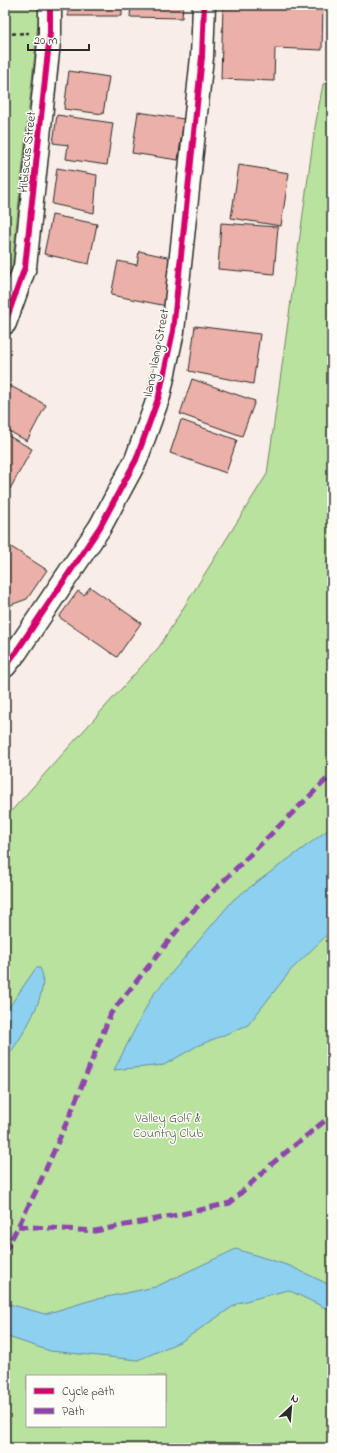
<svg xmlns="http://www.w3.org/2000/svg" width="337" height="1453" viewBox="0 0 337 1453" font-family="'Indie Flower',sans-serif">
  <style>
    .green { fill: #b8e29e; stroke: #728664; fill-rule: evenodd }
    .water { fill: #8ed0ef; stroke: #668ea1 }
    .building { fill: #ebb0a8; stroke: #2b2b2b }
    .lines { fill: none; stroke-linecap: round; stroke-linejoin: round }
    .minor-casing { stroke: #2b2b2b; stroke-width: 25 }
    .path { stroke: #2b2b2b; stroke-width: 2.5; stroke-dasharray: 4 3; stroke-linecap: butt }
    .minor { stroke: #fdfcf7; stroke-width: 22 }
    .quiet { stroke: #8e44ad; stroke-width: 5; stroke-dasharray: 10 5; stroke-linecap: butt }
    .cycleway-casing { stroke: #fdfcf7; stroke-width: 8 }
    .cycleway { stroke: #d6006c; stroke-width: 6 }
    .labels { text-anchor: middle; stroke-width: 3; stroke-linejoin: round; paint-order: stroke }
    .street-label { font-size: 13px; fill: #2b2b2b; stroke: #fdfcf7 }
    .park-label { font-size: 13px; fill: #4e5948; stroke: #fdfcf7 }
  </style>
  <rect width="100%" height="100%" fill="#f9ede7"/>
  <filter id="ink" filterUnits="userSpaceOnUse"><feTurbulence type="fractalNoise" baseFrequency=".025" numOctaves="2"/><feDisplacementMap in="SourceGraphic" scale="8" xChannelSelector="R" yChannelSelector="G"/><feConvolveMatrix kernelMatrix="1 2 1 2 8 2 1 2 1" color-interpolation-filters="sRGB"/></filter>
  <g filter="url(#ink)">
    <path class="green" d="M5,5H39L38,24L12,266L5,287Z
      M332,81V1448H5V818L159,647L267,474L315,127L323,84ZM27,1376H165V1426H27Z"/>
    <path class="water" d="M332,827V930L291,970L248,1025L197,1046L164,1065L114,1070L152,996L234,899Z
      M36,968H40C53,990 19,1042 5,1060V1013Z
      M236,1249L290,1266L332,1286V1311L288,1290L238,1303L182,1341L138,1360L50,1351L5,1336V1303L45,1314L92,1300L155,1287Z"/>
    <path class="building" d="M68,5H122V16H68Z
      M131,5H183L182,18L130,17Z
      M223,5H323L322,50L275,48L274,81L221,79Z
      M69,71L109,77L103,114L64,109Z
      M138,112L184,119L178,160L132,153Z
      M57,115L113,123L107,165L66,159L68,145L53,143Z
      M239,165L289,173L281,226L231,218Z
      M57,168L97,175L94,213L52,204Z
      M52,215L97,224L89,264L44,254Z
      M221,223L278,227L274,274L218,269Z
      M139,251L176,259L167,306L111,295L118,261L137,265Z
      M195,326L260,334L253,384L189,371Z
      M192,379L255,401L242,436L180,414Z
      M5,383L46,405L27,441L5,429Z
      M181,420L237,440L226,473L170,453Z
      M5,434L32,449L10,489L5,486Z
      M5,543L47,570L27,599L5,607Z
      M90,587L141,623L117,657L59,617L78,591L84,595Z"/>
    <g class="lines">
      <defs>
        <path id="minor" d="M5,323L25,267L50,33V5
          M5,666L16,652L100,527L136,460L159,396L173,331L202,57L204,5"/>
      </defs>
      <use href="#minor" class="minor-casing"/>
      <path class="path" d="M5,34L29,33"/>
      <use href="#minor" class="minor"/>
      <path class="quiet" d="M18,1226L95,1231L182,1214L230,1203L274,1162L332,1115
        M5,1252L38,1187L72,1110L111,1013L192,912L332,774"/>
      <defs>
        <path id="cycleway" d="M5,323L25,267L50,33V5
          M5,666L16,652L100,527L136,460L159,396L173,331L202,57L204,5"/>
      </defs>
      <use href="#cycleway" class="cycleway-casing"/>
      <use href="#cycleway" class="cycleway"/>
    </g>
  </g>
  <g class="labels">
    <g class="street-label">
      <text transform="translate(26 152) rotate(-84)" y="5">Hibiscus Street</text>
      <text transform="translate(155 353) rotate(-79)" y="5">Ilang-Ilang Street</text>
    </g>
    <g class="park-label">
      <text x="168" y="1122">Valley Golf &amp;<tspan x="168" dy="15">Country Club</tspan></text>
    </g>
  </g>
  <rect width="337" height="1453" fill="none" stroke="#fdfcf7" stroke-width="20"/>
  <rect x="10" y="10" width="317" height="1433" fill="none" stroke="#2b2b2b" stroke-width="1.5" filter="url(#ink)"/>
  <rect x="26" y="1375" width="140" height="52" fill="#fdfcf7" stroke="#a9a8a5"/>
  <rect x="34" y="1388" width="20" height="6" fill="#d6006c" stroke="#a9a8a5"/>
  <text x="62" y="1395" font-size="12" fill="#2b2b2b">Cycle path</text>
  <rect x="34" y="1408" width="20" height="6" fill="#8e44ad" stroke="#a9a8a5"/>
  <text x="62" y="1415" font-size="12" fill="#2b2b2b">Path</text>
  <g transform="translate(291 1407) rotate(26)" stroke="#fdfcf7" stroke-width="3" paint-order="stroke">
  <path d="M0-3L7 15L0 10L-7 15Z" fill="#2b2b2b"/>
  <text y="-6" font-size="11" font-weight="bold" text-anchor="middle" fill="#2b2b2b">N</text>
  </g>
  <path d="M28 44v6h61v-6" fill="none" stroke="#2b2b2b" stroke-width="2"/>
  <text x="34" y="44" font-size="12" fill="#2b2b2b" stroke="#fdfcf7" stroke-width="3" paint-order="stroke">20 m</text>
</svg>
